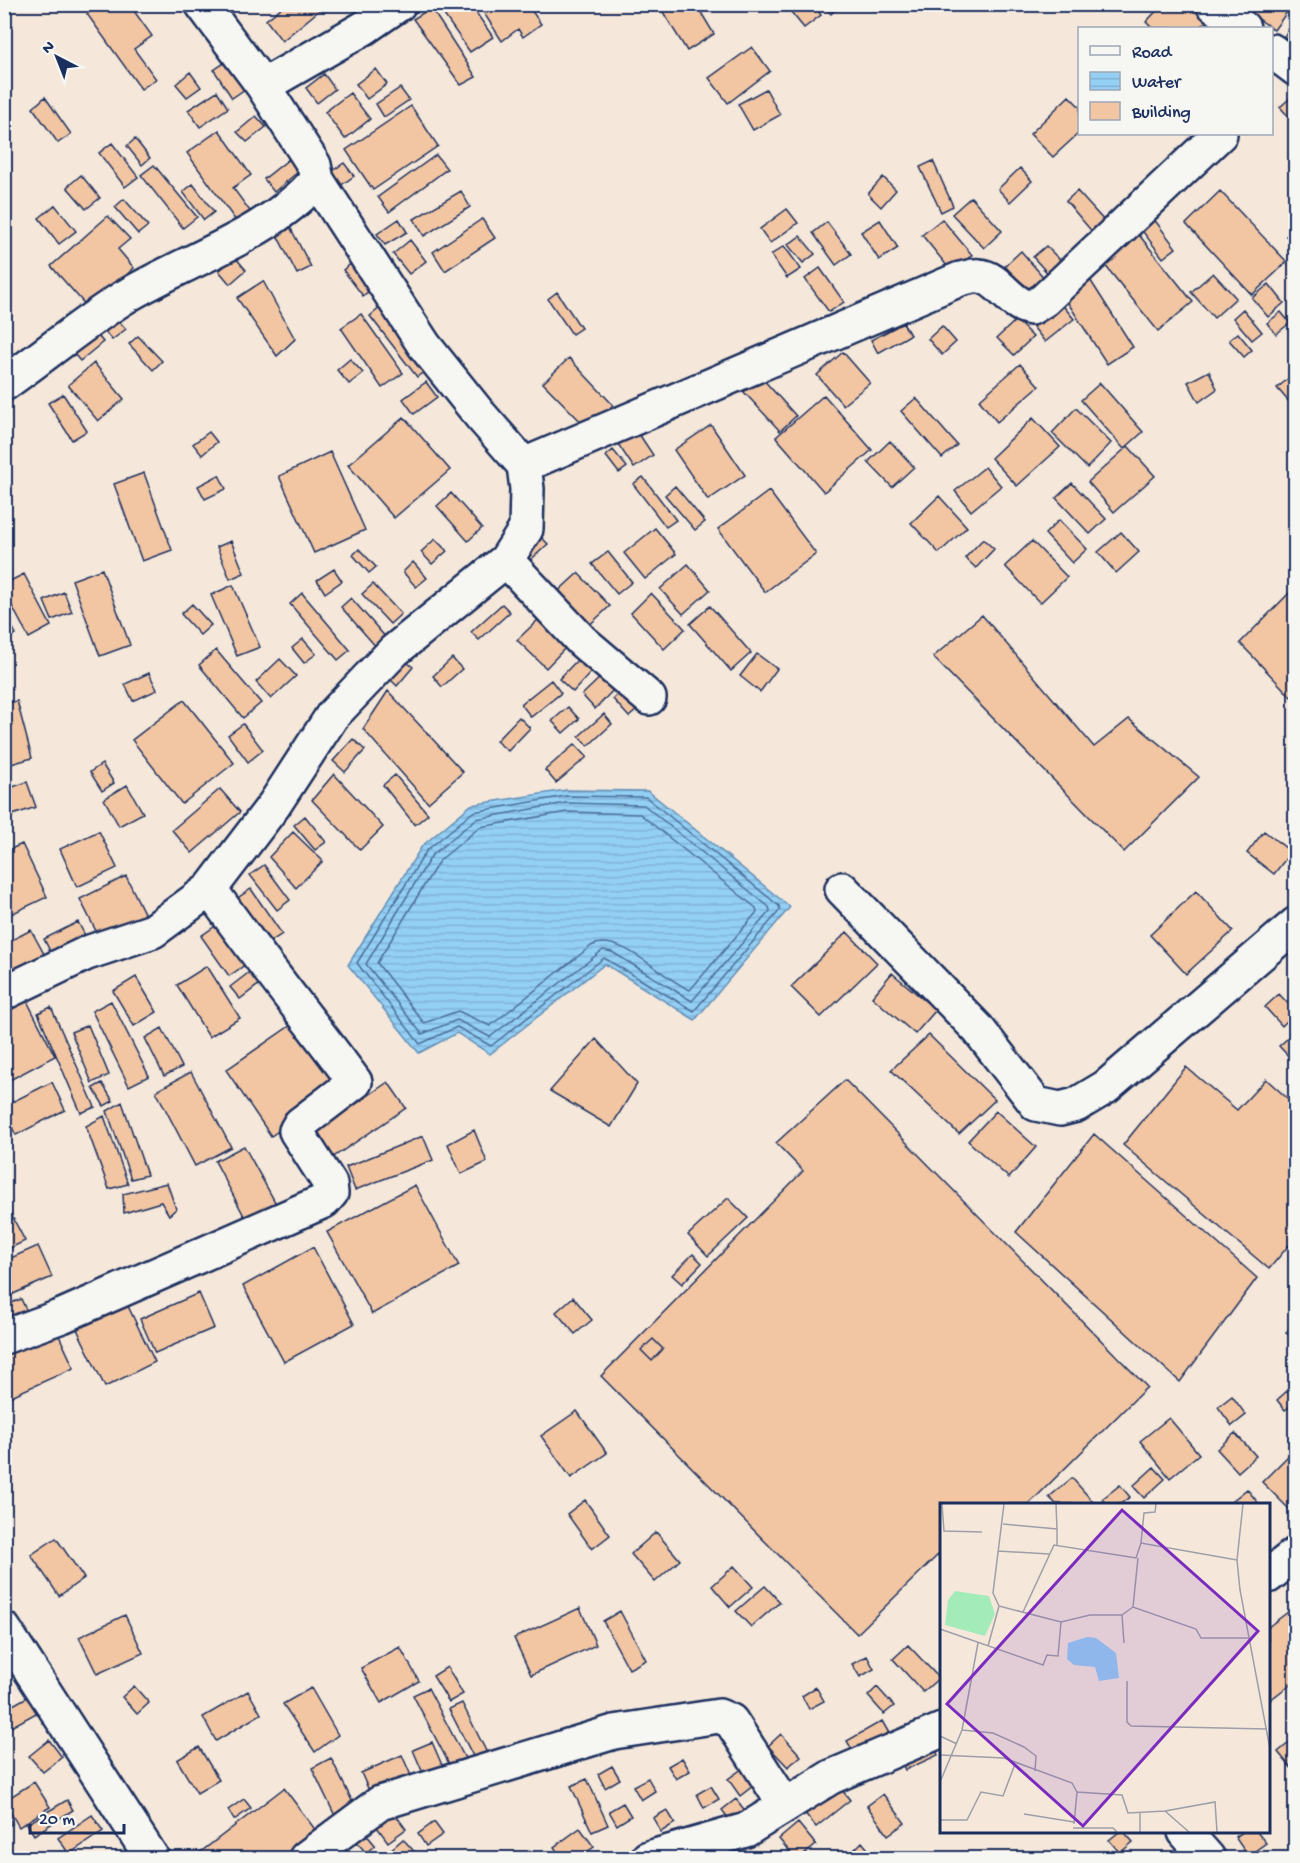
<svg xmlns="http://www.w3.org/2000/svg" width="1300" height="1863" viewBox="0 0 1300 1863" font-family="'Gochi Hand',sans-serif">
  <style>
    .water { fill: url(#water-rules); stroke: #648fb8; stroke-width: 1.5 }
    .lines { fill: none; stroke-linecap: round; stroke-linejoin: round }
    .shore { stroke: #4b6f9a; stroke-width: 1.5 }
    .building { fill: #f3c6a3; stroke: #1b2f5e; stroke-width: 1.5 }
    .street-casing { stroke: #1b2f5e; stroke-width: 38 }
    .street { stroke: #f6f6f2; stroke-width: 33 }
    .inset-road { fill: none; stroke: #9e9ea8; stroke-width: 1.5 }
    .view { fill: #7b2cbf; fill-opacity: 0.15; stroke: #7b2cbf; stroke-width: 3 }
    .inset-edge { fill: none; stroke: #1b2f5e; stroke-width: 3 }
  </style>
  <defs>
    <pattern id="water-rules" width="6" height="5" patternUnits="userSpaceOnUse" patternTransform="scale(1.5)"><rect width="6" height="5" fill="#94cff4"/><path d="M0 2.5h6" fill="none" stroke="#7fb2d4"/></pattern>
  </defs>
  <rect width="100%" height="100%" fill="#f5e8da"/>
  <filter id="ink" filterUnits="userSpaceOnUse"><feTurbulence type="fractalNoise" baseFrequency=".0167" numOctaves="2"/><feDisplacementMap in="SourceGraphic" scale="12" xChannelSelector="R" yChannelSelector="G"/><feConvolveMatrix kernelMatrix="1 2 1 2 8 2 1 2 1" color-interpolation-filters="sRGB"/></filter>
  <g filter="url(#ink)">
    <path class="water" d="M566,790L648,791L790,907L695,1020L605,964L490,1054L457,1033L419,1053L348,965L422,846L471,805Z"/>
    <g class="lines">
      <path class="shore" d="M566,796L646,797L779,906L780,910L694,1011L604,958L491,1046L457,1027L420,1044L357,963L427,850L473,812Z
        M566,803L644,805L769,907L770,911L692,1001L612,952L603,950L490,1037L457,1020L422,1034L366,964L432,855L476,819Z
        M567,812L640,814L756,908L757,912L690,990C664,980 619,930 591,946L490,1026L458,1011L424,1023L377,963L439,861L480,827Z"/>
    </g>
    <path class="building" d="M101,4H129L152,36L134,49L156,79L141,89L87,14Z
      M286,4H327L282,41L266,20Z
      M470,4L493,37L470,52L437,5Z
      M478,4H527L541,24L523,37L518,29L502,41Z
      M658,4H696L714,34L687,51Z
      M800,4H813L821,15L804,28L791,12Z
      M822,4H841L831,14Z
      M1163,4H1198L1212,16L1199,28H1152L1146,22Z
      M1238,4H1276L1287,12L1274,30Z
      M431,8L476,77L461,85L413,19Z
      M1296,25V47L1284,36Z
      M752,47L770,71L728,103L709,78Z
      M227,61L245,89L232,98L214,70Z
      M376,69L387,84L367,99L356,84Z
      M190,72L201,87L187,97L176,84Z
      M324,74L335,89L317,103L306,88Z
      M400,88L409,100L384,117L376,104Z
      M766,89L780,115L753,130L738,104Z
      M217,91L228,108L200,127L188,110Z
      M350,93L370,119L345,139L325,112Z
      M1296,93V125L1280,107Z
      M1069,96L1080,107V132L1053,157L1030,134Z
      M45,97L71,134L58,143L33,108Z
      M411,106L438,146L373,190L346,150Z
      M256,116L266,127L247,142L237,132Z
      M219,130L251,175L233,188L255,218L241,228L187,153Z
      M135,139L150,158L142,165L127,146Z
      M112,143L138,177L125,187L99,153Z
      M436,155L447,169L389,212L378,197Z
      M289,159L299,171L274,192L264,179Z
      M933,161L953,206L941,212L920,167Z
      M344,163L354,176L340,186L331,172Z
      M154,165L197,217L183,228L141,175Z
      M1020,168L1032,181L1010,202L998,189Z
      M81,175L100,198L86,209L67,187Z
      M883,177L896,190L881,207L868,194Z
      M193,184L214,212L204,220L183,192Z
      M461,191L470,207L424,236L414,219Z
      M1077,191L1106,223L1094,234L1066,201Z
      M1220,191L1287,262L1252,295L1186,224Z
      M971,197L1002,231L984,248L952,214Z
      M124,199L148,226L138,234L115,207Z
      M55,205L76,231L59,244L39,218Z
      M787,209L798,223L770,243L760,229Z
      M1150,214L1176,248L1163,258L1137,224Z
      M108,216L130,239L118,249L134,268L89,309L51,266Z
      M399,219L407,232L385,245L377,234Z
      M482,219L495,238L445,271L433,252Z
      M942,219L972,255L952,272L922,235Z
      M880,220L898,248L879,260L861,232Z
      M827,222L851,254L836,265L813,233Z
      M288,223L311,267L297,274L274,229Z
      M1296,227V246L1286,236Z
      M1135,230L1193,302L1158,331L1100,259Z
      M800,236L815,254L803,263L788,245Z
      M410,240L426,261L409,274L393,254Z
      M784,246L801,269L787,278L771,255Z
      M1046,246L1066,266L1052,278L1033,257Z
      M1021,251L1051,286L1035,300L1005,266Z
      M235,257L246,270L230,284L219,271Z
      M357,259L377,284L363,296L343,270Z
      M820,268L844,302L829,312L805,279Z
      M1213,273L1236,298L1214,318L1191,292Z
      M1087,275L1133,347L1107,364L1061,292Z
      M263,281L295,339L277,356L237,298Z
      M1269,284L1284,303L1268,317L1252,298Z
      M557,292L581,328L572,334L548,299Z
      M1055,296L1074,319L1045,342L1027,319Z
      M386,303L434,364L417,377L370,316Z
      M1243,309L1262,332L1252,340L1233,318Z
      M1281,312L1290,323L1276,334L1267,323Z
      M361,314L403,373L382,388L341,328Z
      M113,315L126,329L112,340L100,326Z
      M1016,320L1033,337L1014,355L997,338Z
      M903,323L910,335L878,353L871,340Z
      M942,326L956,342L942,355L928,339Z
      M91,327L103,342L80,361L68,347Z
      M1238,333L1252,350L1244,357L1229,340Z
      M138,336L162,361L153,370L129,344Z
      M843,352L870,383L843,405L817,375Z
      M569,358L613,405L588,429L543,383Z
      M350,359L363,373L349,384L337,370Z
      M94,363L124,399L98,421L68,385Z
      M1020,364L1039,386L997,422L979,400Z
      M1209,371L1217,389L1199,402L1188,382Z
      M1296,372V410L1277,388Z
      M761,377L796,416L780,431L744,392Z
      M426,382L437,397L414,414L403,399Z
      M1100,383L1143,432L1124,449L1081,400Z
      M63,394L87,431L72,440L48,403Z
      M824,395L872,450L824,492L776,437Z
      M916,398L957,445L942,458L901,411Z
      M1076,408L1111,443L1087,468L1052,433Z
      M404,417L450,470L394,518L348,465Z
      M1033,418L1060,447L1017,486L991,458Z
      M711,425L745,475L708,500L674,450Z
      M637,431L653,455L634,468L618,444Z
      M209,432L217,442L202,455L193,444Z
      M890,441L914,467L892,487L868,462Z
      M1128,446L1155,476L1114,512L1088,482Z
      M613,450L627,467L619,473L606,456Z
      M330,452L365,530L314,553L279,476Z
      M985,467L1001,486L971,511L955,491Z
      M144,473L172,550L142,561L114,484Z
      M219,475L226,489L205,499L198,486Z
      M643,477L676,520L666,527L633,484Z
      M1072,483L1106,519L1090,534L1056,498Z
      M675,486L705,522L695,530L665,495Z
      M769,491L816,554L765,592L718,529Z
      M451,493L482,528L468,541L437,506Z
      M939,496L967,527L939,553L911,523Z
      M1059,520L1087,549L1072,563L1045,534Z
      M655,528L676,554L645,579L624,553Z
      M1121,532L1139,552L1116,573L1098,552Z
      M540,536L548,544L524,566L516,557Z
      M435,539L447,551L432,564L421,552Z
      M983,539L994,549L976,568L965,558Z
      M231,541L244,573L230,579L217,547Z
      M1032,541L1067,577L1040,603L1005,566Z
      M359,549L376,567L369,573L353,555Z
      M608,552L632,582L617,594L592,564Z
      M413,562L427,578L416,587L403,572Z
      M688,564L710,590L683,614L660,589Z
      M102,569L130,645L100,656L72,580Z
      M334,569L342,581L325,593L317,580Z
      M578,573L610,606L584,630L553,596Z
      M24,574L51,626L29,638L4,591V584Z
      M373,584L401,614L390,624L362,594Z
      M233,585L260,647L237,656L211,595Z
      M1296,586V702L1240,643Z
      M64,592L72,612L52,620L44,601Z
      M302,593L350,650L338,660L290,604Z
      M651,593L685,629L664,649L631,613Z
      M351,598L388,640L378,649L341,607Z
      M192,604L211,625L200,635L181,614Z
      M502,604L510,612L479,640L471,632Z
      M710,606L751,653L731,671L690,624Z
      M4,612L16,634L4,641Z
      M982,615L1094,747L1129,719L1199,777L1124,852L933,657Z
      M539,619L567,646L546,668L517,640Z
      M303,639L316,654L304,663L292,648Z
      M216,650L261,703L243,718L199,665Z
      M757,654L777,669L760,692L740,676Z
      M582,655L595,668L573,692L559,679Z
      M452,658L462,669L442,687L433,676Z
      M280,659L296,676L271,699L256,682Z
      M404,660L413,667L397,686L389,678Z
      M606,672L618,685L595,709L582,695Z
      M149,673L157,690L133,701L125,684Z
      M551,680L561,693L531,717L521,704Z
      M624,688L640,707L629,717L613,699Z
      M388,691L463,772L428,803L363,729Z
      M184,700L234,763L182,804L132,740Z
      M17,701L32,758L11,764L4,741V704Z
      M568,707L579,719L563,733L552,721Z
      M604,714L612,724L588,746L579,736Z
      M519,717L530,728L508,751L496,741Z
      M243,724L263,750L248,762L228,735Z
      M353,739L365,750L345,772L333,761Z
      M575,744L587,757L556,783L545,770Z
      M102,764L114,783L102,791L90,772Z
      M334,774L383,827L360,850L312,800Z
      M395,775L428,814L415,825L383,785Z
      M27,782L36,807L4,818V790Z
      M127,785L143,813L119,826L104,799Z
      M220,789L240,812L192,853L172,830Z
      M305,816L326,842L315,850L294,825Z
      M99,831L117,868L77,887L60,849Z
      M1264,831L1291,852L1274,874L1247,853Z
      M293,832L323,861L296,888L269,857Z
      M22,844L47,897L9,915L4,905V852Z
      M264,865L290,900L277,910L250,875Z
      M126,876L146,917L100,939L80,899Z
      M251,889L282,934L264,946L233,901Z
      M1196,891L1233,931L1186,974L1150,935Z
      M224,920L252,960L229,976L201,936Z
      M78,922L90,945L56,963L44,939Z
      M31,930L50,965L13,985L4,970V944Z
      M847,932L877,963L821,1017L791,987Z
      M207,966L240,1018L209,1037L177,985Z
      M256,967L265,980L240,999L230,987Z
      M892,973L936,1010L915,1034L872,997Z
      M136,977L157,1012L134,1026L113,991Z
      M1279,994L1296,1012L1282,1026L1265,1007Z
      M25,997L55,1056L8,1081L4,1074V1007Z
      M111,1001L149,1076L129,1086L92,1011Z
      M51,1007L95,1107L81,1113L38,1013Z
      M297,1021L343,1087L271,1136L226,1070Z
      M88,1025L109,1075L92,1083L71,1032Z
      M162,1028L182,1067L164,1076L145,1038Z
      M1296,1031V1064L1279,1046Z
      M929,1035L995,1100L959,1134L891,1070Z
      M596,1039L637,1084L611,1127L550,1091Z
      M1186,1067L1237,1110L1266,1079L1296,1106V1251L1289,1245L1269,1269L1123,1145Z
      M191,1072L231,1147L195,1166L156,1091Z
      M845,1080L1147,1387L1029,1504H942V1551L857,1634L601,1376L803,1171L776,1143Z
      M52,1082L65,1110L16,1135L4,1112V1106Z
      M388,1082L406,1108L332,1158L314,1133Z
      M102,1083L113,1101L104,1106L93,1088Z
      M122,1102L147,1175L131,1179L107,1111Z
      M996,1111L1036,1147L1009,1178L968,1141Z
      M104,1116L128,1184L109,1189L86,1126Z
      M474,1130L487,1162L461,1174L448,1144Z
      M1094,1134L1257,1278L1180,1382L1016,1232Z
      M423,1136L433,1160L355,1190L346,1167Z
      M244,1146L280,1211L250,1227L215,1161Z
      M167,1183L176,1209L169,1215L161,1202L124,1213L123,1194Z
      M415,1185L459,1266L372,1314L327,1232Z
      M728,1198L748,1218L708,1256L688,1235Z
      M4,1201L25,1241L4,1251Z
      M38,1246L52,1277L4,1298V1261Z
      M313,1247L354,1324L284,1362L243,1286Z
      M693,1254L702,1263L682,1284L672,1275Z
      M199,1293L214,1328L155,1353L140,1319Z
      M573,1297L592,1320L575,1334L556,1312Z
      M21,1299L30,1318L4,1329V1306Z
      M125,1300L155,1362L105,1387L75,1325Z
      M1296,1318V1339L1286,1333Z
      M55,1327L74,1368L7,1398L4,1392V1350Z
      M653,1339L663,1349L652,1361L641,1350Z
      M1287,1391L1296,1402L1285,1410L1277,1400Z
      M1232,1396L1246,1415L1232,1426L1218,1407Z
      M577,1411L607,1453L571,1478L541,1436Z
      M1169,1418L1199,1454L1170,1478L1140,1441Z
      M1235,1433L1256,1456L1238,1472L1217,1449Z
      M1290,1454L1296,1460V1516L1262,1482Z
      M1154,1467L1165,1479L1144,1498L1133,1486Z
      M1072,1478L1095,1504H1056L1049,1497Z
      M1120,1485L1130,1497L1120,1504H1107L1102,1499Z
      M1247,1489L1259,1504H1235L1232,1501Z
      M585,1500L610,1535L592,1549L567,1514Z
      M656,1532L680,1560L655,1582L631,1554Z
      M56,1538L84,1578L59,1596L31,1555Z
      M734,1566L753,1587L730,1607L712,1586Z
      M765,1586L780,1602L751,1627L736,1611Z
      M1296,1606V1680L1270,1700L1268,1627Z
      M580,1608L596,1645L531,1675L514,1638Z
      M620,1611L646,1660L629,1669L603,1621Z
      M125,1615L143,1653L97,1674L79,1637Z
      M908,1645L939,1678L923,1692L893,1659Z
      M400,1647L419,1681L381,1703L361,1668Z
      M867,1656L874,1669L860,1677L852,1664Z
      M447,1667L463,1694L449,1702L433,1676Z
      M134,1686L149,1703L137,1714L122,1697Z
      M816,1687L824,1701L809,1709L802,1696Z
      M877,1687L894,1706L884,1714L868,1696Z
      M311,1688L338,1735L315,1752L283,1704Z
      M428,1688L470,1768L455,1775L413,1695Z
      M248,1691L261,1714L216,1741L203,1717Z
      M29,1696L38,1712L11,1727L4,1716V1710Z
      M462,1703L489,1757L477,1764L449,1709Z
      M882,1721L893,1740L858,1760L847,1741Z
      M781,1734L801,1756L788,1767L768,1746Z
      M1296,1737V1768L1293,1770L1278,1752Z
      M49,1740L62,1757L43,1772L29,1756Z
      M432,1742L445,1772L426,1780L413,1750Z
      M932,1742L938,1755L905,1770L899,1756Z
      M199,1747L219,1780L197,1793L177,1760Z
      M402,1755L412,1778L371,1795L361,1773Z
      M331,1758L358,1813L338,1822L312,1768Z
      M682,1758L690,1771L676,1779L668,1766Z
      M612,1766L620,1779L605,1788L598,1774Z
      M746,1766L758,1782L740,1796L728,1779Z
      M648,1778L655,1791L641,1800L633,1786Z
      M587,1779L608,1825L592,1832L571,1786Z
      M34,1782L50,1807L19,1827L4,1801Z
      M838,1785L850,1800L816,1827L804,1812Z
      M711,1786L719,1799L704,1808L697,1794Z
      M284,1788L323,1840L298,1858H201L198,1854Z
      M883,1794L905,1823L888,1835L867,1806Z
      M244,1799L251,1808L234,1820L228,1810Z
      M736,1799L750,1817L736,1828L722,1810Z
      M67,1800L73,1810L34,1835L27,1824Z
      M623,1803L631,1816L617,1825L609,1811Z
      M4,1809L12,1824L4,1828Z
      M392,1810L406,1829L388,1842L374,1823Z
      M667,1810L675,1823L661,1832L653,1818Z
      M92,1815L103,1831L69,1854L58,1838Z
      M434,1822L443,1834L426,1846L418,1834Z
      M798,1823L816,1845L800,1858H795L779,1839Z
      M580,1828L594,1847L578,1858H562L554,1847Z
      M1119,1832H1124L1133,1842L1120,1853L1109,1840Z
      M1243,1832H1257L1266,1843L1248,1856L1235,1837Z
      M366,1834L375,1845L366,1853L357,1842Z
      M403,1839L420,1858H393L388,1852Z
      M862,1842L872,1854L867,1858H846Z"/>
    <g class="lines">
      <defs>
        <path id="street" d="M202,4L263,86
          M1213,4L1243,28
          M1272,51L1296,69
          M317,180L424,345L480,415L524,465
          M4,384C44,356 82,324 123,298C187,259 266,237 317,180L314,165L263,86L364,28L399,4
          M506,560L582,641L649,698
          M842,889L978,1029L1036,1104L1060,1109L1076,1105L1106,1087L1296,924
          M4,993L87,953L153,931L210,889L274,805L332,716L394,651L506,560L526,529L527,489L524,465L960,279C966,278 973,275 979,276C999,277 1009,305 1031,308L1044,300L1220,134
          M4,1337L62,1316L324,1201L331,1193L330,1184L296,1131L300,1124L355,1082C307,1017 256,955 210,889
          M1268,1576L1296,1554
          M4,1629L152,1858
          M1185,1832L1208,1858
          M306,1858L380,1803L614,1732L719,1716L731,1721L785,1805
          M648,1858L746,1830L831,1777L942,1730"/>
      </defs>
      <use href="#street" class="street-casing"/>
      <use href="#street" class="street"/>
    </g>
  </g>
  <g transform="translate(940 1503)">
    <rect width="330" height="330" fill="#f5e8da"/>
    <path d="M15,88L49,93L55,111L45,133L5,122L8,97Z" fill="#a3ebb9"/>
    <path d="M147,134L156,135L176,150L179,175L159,178L155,164L134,162L127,156L128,140Z" fill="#94cff4"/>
    <path class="inset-road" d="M2,1L4,28L42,29M116,1L117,26M303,1L297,57L300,87L330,246M63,21L117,26V43M201,40L204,10L215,9L216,1M58,48L109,51M59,103L121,119L150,112H182L193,104L256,126L261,135H311M193,104L198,55M83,109L114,42L196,55L201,40L297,57M182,112L184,140M0,126L103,162L107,152L118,153L121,119M48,143L59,103L53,90L64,1M187,178V219L191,223L327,226M22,227L53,230L84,244L96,253L95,268M0,233L17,241M0,252L64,255L132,280L137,289L182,292L188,310L225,308L249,329M0,279L22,227L38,140M225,308L275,299L277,329M200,310V329M84,311L134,319M0,317H27L41,289L63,293L75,261M134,321L137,289M133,325H173L177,329"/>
    <path class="view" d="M182,7L318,128L143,323L7,201Z"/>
    <rect width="330" height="330" class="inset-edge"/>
  </g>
  <rect width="1300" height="1863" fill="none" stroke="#f6f6f2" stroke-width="24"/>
  <rect x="12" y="12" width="1276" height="1839" fill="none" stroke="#1b2f5e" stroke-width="2" filter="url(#ink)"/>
  <rect x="1078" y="27" width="195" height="108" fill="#f6f6f2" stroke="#9ea6b7" stroke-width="1.5"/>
  <rect x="1090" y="46" width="30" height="9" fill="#f6f6f2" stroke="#9ea6b7" stroke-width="1.5"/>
  <text x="1132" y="57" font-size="18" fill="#1b2f5e">Road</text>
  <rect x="1090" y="72" width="30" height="18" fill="url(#water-rules)" stroke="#9ea6b7" stroke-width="1.5"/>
  <text x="1132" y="87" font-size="18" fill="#1b2f5e">Water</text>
  <rect x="1090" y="102" width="30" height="18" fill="#f3c6a3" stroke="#9ea6b7" stroke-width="1.5"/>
  <text x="1132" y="117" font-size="18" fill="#1b2f5e">Building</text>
  <g transform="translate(57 57) rotate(318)" stroke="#f6f6f2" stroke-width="4.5" paint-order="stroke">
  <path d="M0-4.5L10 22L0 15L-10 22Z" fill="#1b2f5e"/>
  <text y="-9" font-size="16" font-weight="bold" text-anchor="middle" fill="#1b2f5e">N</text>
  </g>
  <path d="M30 1824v9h94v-9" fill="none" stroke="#1b2f5e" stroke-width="3"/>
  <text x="39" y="1824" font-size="18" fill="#1b2f5e" stroke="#f6f6f2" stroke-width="4.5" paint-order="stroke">20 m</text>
</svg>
